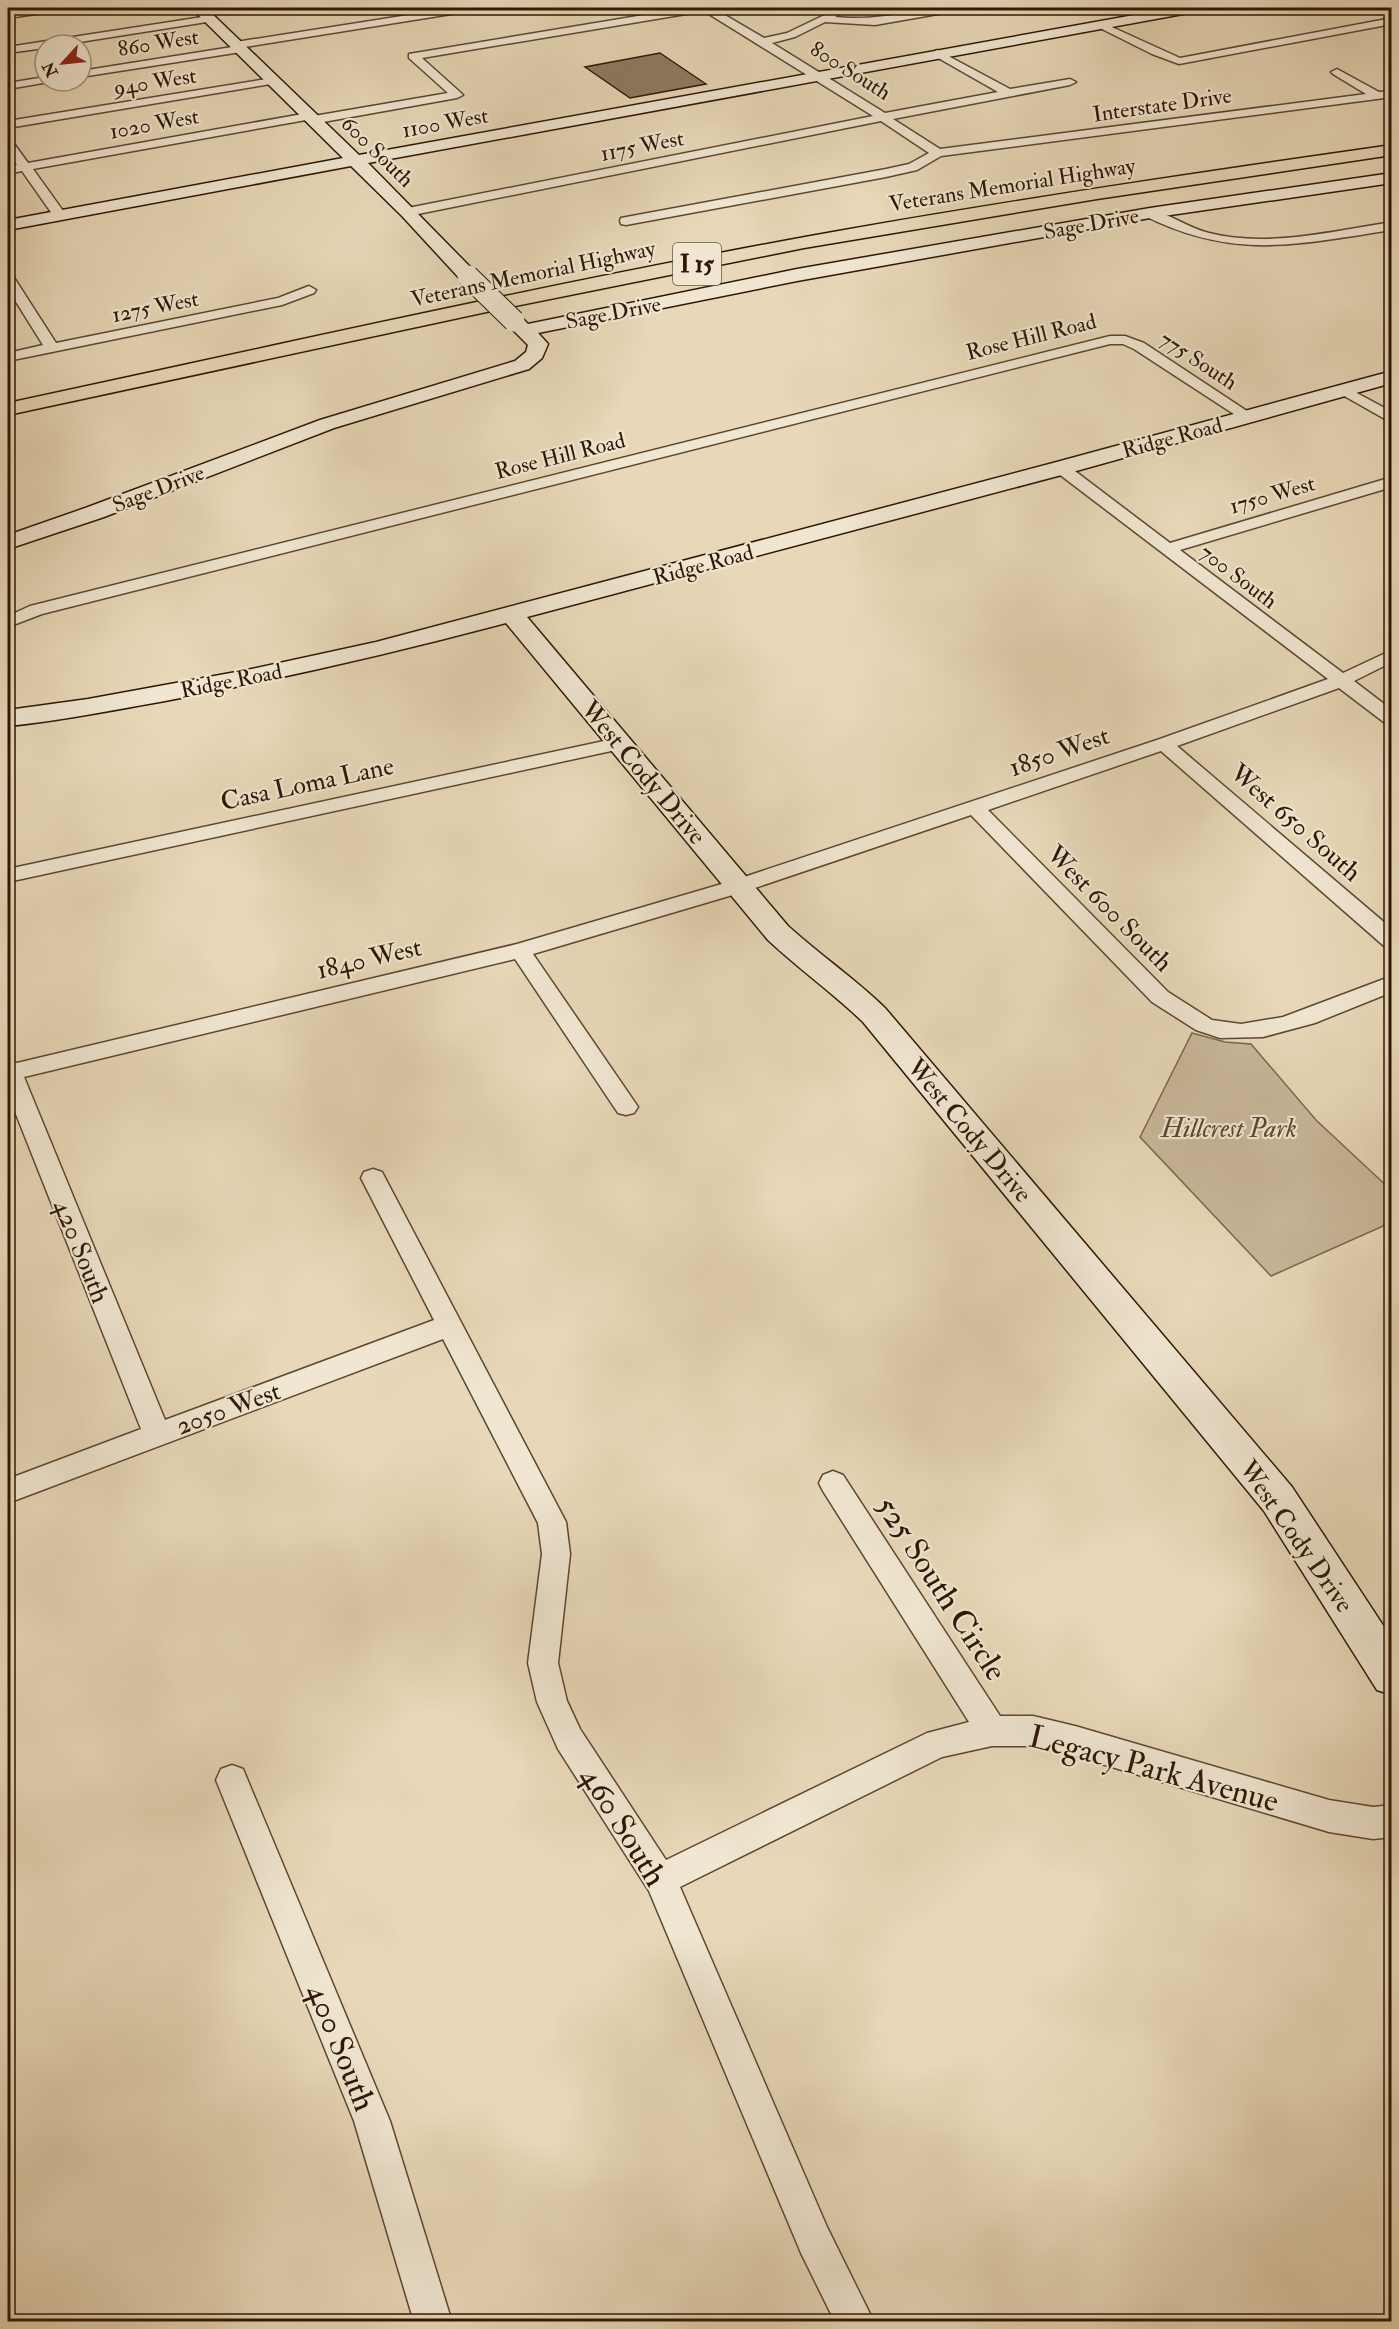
<svg xmlns="http://www.w3.org/2000/svg" width="1399" height="2329" viewBox="0 0 1399 2329" font-family="'IM FELL Double Pica',serif">
  <style>
    .green { fill: #c8b799; stroke: #7a674e; stroke-width: 1.5 }
    .building { fill: #8e7b62; stroke: #2d1704; stroke-width: 1.5 }
    .lines { fill: none; stroke-linecap: round; stroke-linejoin: round }
    .street-casing { stroke: #5c4731; stroke-width: 3 }
    .secondary-casing { stroke: #2d1704; stroke-width: 3 }
    .highway-casing { stroke: #2d1704; stroke-width: 3 }
    .street { fill: #f0e6d1; fill-rule: evenodd }
    .secondary { fill: #f0e6d1; fill-rule: evenodd }
    .highway { fill: #e8d8b8; fill-rule: evenodd }
    .secondary-bridge-casing { stroke: #2d1704; stroke-width: 23; stroke-linecap: butt }
    .secondary-bridge { stroke: #f0e6d1; stroke-width: 21 }
    .labels { text-anchor: middle; stroke-width: 4.5; stroke-linejoin: round; paint-order: stroke }
    .far-street-label { font-size: 22px; fill: #2d1704; stroke: #f0e6d1 }
    .shield { fill: #f0e6d1; stroke: #685542; stroke-width: 1.5 }
    .shield-label { font-size: 24px; font-weight: bold; fill: #2d1704 }
    .street-label { font-size: 26px; fill: #2d1704; stroke: #f0e6d1 }
    .park-label { font-size: 26px; font-style: italic; fill: #5c4731; stroke: #f0e6d1 }
    .near-street-label { font-size: 32px; fill: #2d1704; stroke: #f0e6d1 }
  </style>
  <rect width="100%" height="100%" fill="#e8d8b8"/>
  <filter id="stains"><feTurbulence type="fractalNoise" baseFrequency=".00333" numOctaves="4"/><feColorMatrix values="0 0 0 0 .2 0 0 0 0 .09 0 0 0 0 .02 0 0 0 .5 -.17"/></filter>
  <radialGradient id="worn" r=".72"><stop offset=".6" stop-color="#630" stop-opacity="0"/><stop offset="1" stop-color="#630" stop-opacity=".3"/></radialGradient>
  <path class="green" d="M1192,1033L1225,1042L1251,1044L1316,1120L1391,1190L1390,1223L1271,1276L1140,1137Z"/>
  <path class="building" d="M660,53L706,84L630,98L585,67Z"/>
  <g class="lines">
    <defs>
      <path id="street" d="M39,8H62L57,11L8,18V12Z
        M453,8H475L470,11L245,47V51L241,52L81,77V71L232,47V43L236,42Z
        M686,8H713L764,38L787,33L837,9L842,12L835,17C878,22 918,8 960,8L955,11L875,25L825,22L795,37L772,43L885,113L998,92L933,55L932,53L937,50L1010,89L1070,79L1076,82L1070,85L893,119L940,149L1366,94L1333,74L1331,72L1337,69L1379,92L1392,91V97L941,156L917,170L886,177L626,225L621,224L620,221L621,218L886,169L909,164L929,153L881,121L408,216L402,212L408,208L873,116L704,11L422,58L461,93L463,95L457,98L312,124L306,120L33,169L66,215L60,219L55,218L22,171L8,174V166L17,165L8,152V140L12,141L28,163L308,113L314,116L448,93L409,58V54Z
        M209,16L214,19L213,21L61,45H45V48L8,53V47Z
        M1392,18V24L1179,64L1152,54L1094,25L1099,22L1103,23L1180,58Z
        M45,77V81L49,82L8,89V83Z
        M273,78L277,79V83L8,128V121Z
        M1150,209C1170,214 1188,228 1209,233C1268,248 1333,231 1392,222V230C1298,244 1235,261 1145,216L1144,213Z
        M8,275L13,276L56,343L278,298L309,286L316,290L314,293L282,305L8,361V353L43,345L8,289Z
        M1110,336H1125L1144,343L1256,417L1248,422L1243,420L1134,349L1123,344H1110L42,614L8,627V616L30,606Z
        M1344,386L1392,412V423L1339,393L1337,390Z
        M1061,463L1067,465L1170,543L1392,477V487L1180,550L1343,673L1392,650V662L1354,681L1392,710V725L1385,723L1339,688L1177,746L1392,929V948L1384,946L1161,751L988,810L1168,992L1212,1020L1241,1024L1283,1017L1392,976V992L1315,1023L1263,1037L1220,1038L1196,1030L1152,1002L971,815L746,891L533,954L634,1101L638,1107L634,1113L626,1115L618,1113L515,959L24,1077L165,1420L434,1320L361,1178L364,1172L373,1169L382,1172L566,1522L570,1554L558,1663L567,1701L580,1729L666,1860L927,1733L969,1722L823,1491L819,1483L823,1475L833,1471L843,1475L1000,1716H1033L1075,1726L1329,1800L1373,1807L1392,1805V1837L1373,1839L1329,1832L1075,1756L1033,1746H992L942,1757L680,1887L827,2227L874,2322H835L801,2253L649,1891L558,1749L537,1702L528,1663L542,1554L538,1523L443,1339L8,1503V1479L141,1429L8,1094V1059L17,1063L517,944L732,881L1157,740L1328,679L1055,471L1053,468Z
        M618,738L625,740L628,744L625,748L8,882V869Z
        M232,1765L243,1769L390,2121L452,2322H414L354,2121L216,1780L221,1769Z"/>
      <path id="secondary" d="M191,8H206L359,155L1173,8H1201L1194,12L368,163L475,272L477,276L475,280H461L402,216L351,166L8,230V220L343,158Z
        M1392,173V183L1150,218L797,281L538,333L548,344L542,358L529,369L334,428L104,517L8,549V535L88,507L320,420L515,361L526,352L528,345L504,321L507,317H521L528,324L797,269L1150,208Z
        M1392,371V383L1069,473L527,617L788,926C820,955 854,978 885,1008L1292,1487L1392,1639V1695L1377,1690L1264,1511L863,1022C833,993 799,969 768,940L506,623C393,653 280,679 165,701C113,710 60,721 8,726V710L88,699L247,670L376,642L1053,463Z"/>
      <path id="highway" d="M1392,145V155L1097,199L804,248L505,308L8,415V403C273,346 538,286 805,237C999,202 1195,173 1392,145Z"/>
    </defs>
    <use href="#street" class="street-casing"/>
    <use href="#secondary" class="secondary-casing"/>
    <use href="#highway" class="highway-casing"/>
    <use href="#street" class="street"/>
    <use href="#secondary" class="secondary"/>
    <use href="#highway" class="highway"/>
    <defs>
      <path id="secondary-bridge" d="M468,276L514,321"/>
    </defs>
    <use href="#secondary-bridge" class="secondary-bridge-casing"/>
    <use href="#secondary-bridge" class="secondary-bridge"/>
  </g>
  <g class="labels">
    <g class="far-street-label">
      <text transform="translate(158 42) rotate(-9)" y="8">860 West</text>
      <text transform="translate(851 70) rotate(32)" y="8">800 South</text>
      <text transform="translate(155 81) rotate(-9)" y="8">940 West</text>
      <text transform="translate(1162 104) rotate(-8)" y="8">Interstate Drive</text>
      <text transform="translate(445 122) rotate(-10)" y="8">1100 West</text>
      <text transform="translate(154 123) rotate(-10)" y="8">1020 West</text>
      <text transform="translate(642 145) rotate(-11)" y="8">1175 West</text>
      <text transform="translate(378 151) rotate(44)" y="8">600 South</text>
      <text transform="translate(1012 184) rotate(-9)" y="8">Veterans Memorial Highway</text>
      <text transform="translate(1091 223) rotate(-10)" y="8">Sage Drive</text>
      <text transform="translate(533 273) rotate(-12)" y="8">Veterans Memorial Highway</text>
      <text transform="translate(155 306) rotate(-11)" y="8">1275 West</text>
      <text transform="translate(613 312) rotate(-11)" y="8">Sage Drive</text>
      <text transform="translate(1031 336) rotate(-14)" y="8">Rose Hill Road</text>
      <text transform="translate(1199 360) rotate(33)" y="8">775 South</text>
      <text transform="translate(1172 437) rotate(-15)" y="8">Ridge Road</text>
      <text transform="translate(560 455) rotate(-14)" y="8">Rose Hill Road</text>
      <text transform="translate(158 488) rotate(-21)" y="8">Sage Drive</text>
      <text transform="translate(1272 494) rotate(-16)" y="8">1750 West</text>
      <text transform="translate(703 564) rotate(-15)" y="8">Ridge Road</text>
      <text transform="translate(1239 576) rotate(37)" y="8">700 South</text>
      <text transform="translate(231 680) rotate(-11)" y="8">Ridge Road</text>
    </g>
    <rect class="shield" x="673" y="243" width="48" height="42" rx="4.5"/>
    <g class="shield-label">
      <text x="697" y="272">I 15</text>
    </g>
    <g class="street-label">
      <text transform="translate(1059 751) rotate(-19)" y="9">1850 West</text>
      <text transform="translate(644 772) rotate(50)" y="9">West Cody Drive</text>
      <text transform="translate(307 783) rotate(-12)" y="9">Casa Loma Lane</text>
      <text transform="translate(1296 822) rotate(41)" y="9">West 650 South</text>
      <text transform="translate(1110 908) rotate(45)" y="9">West 600 South</text>
      <text transform="translate(369 958) rotate(-13)" y="9">1840 West</text>
      <text transform="translate(970 1130) rotate(50)" y="9">West Cody Drive</text>
      <text transform="translate(82 1251) rotate(68)" y="9">420 South</text>
      <text transform="translate(228 1408) rotate(-20)" y="9">2050 West</text>
      <text transform="translate(1297 1536) rotate(55)" y="9">West Cody Drive</text>
    </g>
    <g class="park-label">
      <text x="1229" y="1137">Hillcrest Park</text>
    </g>
    <g class="near-street-label">
      <text transform="translate(942 1588) rotate(57)" y="11">525 South Circle</text>
      <text transform="translate(1154 1768) rotate(15)" y="11">Legacy Park Avenue</text>
      <text transform="translate(624 1826) rotate(58)" y="11">460 South</text>
      <text transform="translate(342 2047) rotate(68)" y="11">400 South</text>
    </g>
  </g>
  <rect width="1399" height="2329" fill="none" stroke="#e8d8b8" stroke-width="30"/>
  <rect x="9" y="9" width="1381" height="2311" fill="none" stroke="#2d1704" stroke-width="3"/>
  <rect x="15" y="15" width="1369" height="2299" fill="none" stroke="#2d1704" stroke-width="1.5"/>
  <g transform="translate(63 63) rotate(243)"><circle r="28" fill="#f0e6d1" stroke="#a2937f" stroke-width="1.5"/>
  <path d="M0-4.5L10 22L0 15L-10 22Z" fill="#8f2418"/>
  <text y="-9" font-size="16" font-weight="bold" text-anchor="middle" fill="#2d1704">N</text>
  </g>
  <rect width="100%" height="100%" filter="url(#stains)"/>
  <rect width="100%" height="100%" fill="url(#worn)"/>
</svg>
